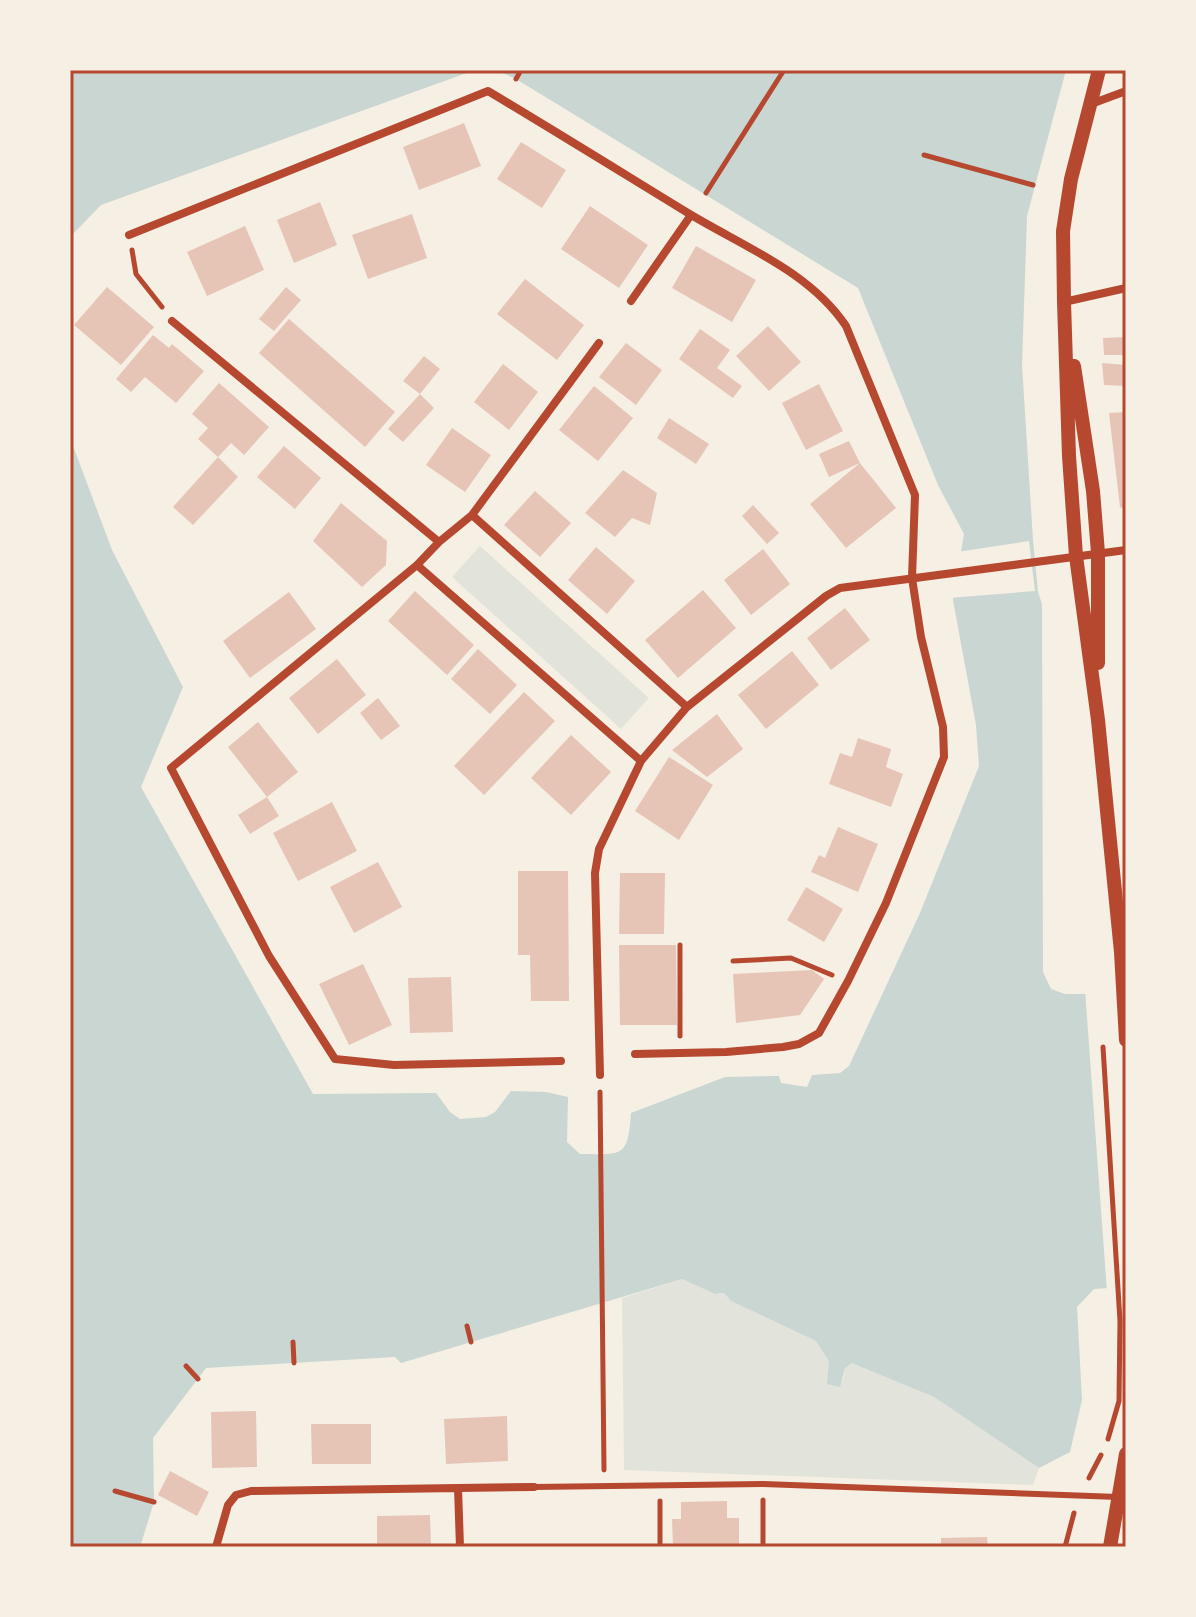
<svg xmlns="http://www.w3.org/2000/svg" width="1196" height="1617" viewBox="0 0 1196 1617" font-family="Lora,serif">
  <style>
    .green { fill: #e2e4dc }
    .water { fill: #c9d6d2 }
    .pier { fill: #f6efe4 }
    .building { fill: #e6c5b7 }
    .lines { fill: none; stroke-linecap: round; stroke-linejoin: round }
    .path { stroke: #b5482f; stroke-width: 5 }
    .service { stroke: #b5482f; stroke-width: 6 }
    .minor { stroke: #b5482f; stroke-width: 8 }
    .tertiary { stroke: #b5482f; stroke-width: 14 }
    .neatline { fill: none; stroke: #b5482f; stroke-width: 3 }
  </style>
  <rect width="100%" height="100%" fill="#f6efe4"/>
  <path class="green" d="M480,546L649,698L621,729L452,577Z
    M682,1279L715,1294L724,1293L731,1301L816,1341L843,1381L845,1367L851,1362L934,1397L1039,1468L1033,1485L624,1470L622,1298Z"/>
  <path class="water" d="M70,70H475L101,205L70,237Z
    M496,70H1066L1027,216L1022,365L1033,540L1038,592L1042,604L1043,972L1051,989L1065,994H1106L1126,1287L1094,1289L1077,1307L1082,1400L1070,1452L1039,1468L934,1397L852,1363L845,1368L840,1387L827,1384L829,1361L816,1341L731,1301L724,1293L715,1294L682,1279L401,1363L395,1357L206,1368L153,1438L154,1502L140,1547H70V438L112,550L183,687L141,787L313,1094L436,1093L450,1112L460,1119L486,1117L495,1112L511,1091L546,1092L568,1097L567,1142L580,1154C622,1154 628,1159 631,1113L725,1077L779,1076L781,1083L807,1087L812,1075L840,1073L849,1066L920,913L979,766L976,725L953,600L964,534L938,485L858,288L516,79Z"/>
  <path class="pier" d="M1029,541L1035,591L949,598L957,552Z
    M1126,989V1291L1107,1292L1085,990Z"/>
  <path class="building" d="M464,123L481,166L419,190L403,147Z
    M521,142L566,170L542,208L497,179Z
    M320,202L337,245L294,263L277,220Z
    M590,206L648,245L619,288L561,249Z
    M412,214L427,258L368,279L352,235Z
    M245,226L264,270L207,296L187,252Z
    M696,246L756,280L732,322L672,288Z
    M525,279L584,325L557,360L497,314Z
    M107,287L154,327L121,365L74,325Z
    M286,287L301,300L274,331L259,319Z
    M289,319L395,412L365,447L259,353Z
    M768,326L801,362L769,391L736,356Z
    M700,329L730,350L717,368L742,386L733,398L679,359Z
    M153,335L169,348L172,344L204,371L176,403L145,377L131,392L116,379Z
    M1126,337V355H1104L1103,338Z
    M626,343L662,370L636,405L599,377Z
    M424,356L440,369L420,394L403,381Z
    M1102,363L1126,365V386L1104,385Z
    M503,364L538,392L509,430L474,402Z
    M219,383L269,427L244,455L231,443L218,457L198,439L208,428L192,414Z
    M819,384L843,431L806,450L782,403Z
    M594,386L633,418L598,461L559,430Z
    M420,394L434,408L403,442L388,429Z
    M1126,412V510L1120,507L1109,413Z
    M669,418L709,444L696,464L657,438Z
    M452,428L491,455L465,492L426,465Z
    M849,441L860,463L896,508L846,548L810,504L860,463L829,477L819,454Z
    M284,446L321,478L295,509L257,477Z
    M218,457L238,477L193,525L173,507Z
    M623,470L657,493L650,525L632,518L615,537L585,513Z
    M535,491L571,523L540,557L504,525Z
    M341,503L387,541L386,565L362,587L313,541Z
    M753,505L779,533L767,544L742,516Z
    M596,547L635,581L607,614L568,580Z
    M763,549L790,584L751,615L724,580Z
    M703,590L736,628L678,678L645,640Z
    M415,591L474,645L447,675L388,621Z
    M289,592L316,629L250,678L223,641Z
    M845,608L870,640L831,670L807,638Z
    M478,649L517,685L490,714L451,679Z
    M792,651L819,685L766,729L738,695Z
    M337,659L366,695L318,734L289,698Z
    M524,692L555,721L484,795L454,766Z
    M378,698L400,726L381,740L360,713Z
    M717,714L743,749L707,777L672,750Z
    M258,722L298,772L267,797L228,747Z
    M571,735L611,772L571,815L531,778Z
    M858,738L891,749L886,767L903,774L891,807L829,784L840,753L852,757Z
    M669,757L713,785L679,840L635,811Z
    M267,797L279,816L250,834L238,815Z
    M332,802L357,851L298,881L273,833Z
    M838,827L878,844L858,892L811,872L819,855L825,858Z
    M378,862L402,907L354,933L330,887Z
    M518,871H568L569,1001H531L530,955H518Z
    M620,873H665L664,934H619Z
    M806,887L843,909L824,942L787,920Z
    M619,945H676L677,1025H620Z
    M363,964L392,1025L349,1045L319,984Z
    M812,970L824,979L800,1015L736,1023L733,974Z
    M451,977L453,1032L410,1033L408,978Z
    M256,1411L257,1467L212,1468L211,1412Z
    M507,1416L508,1461L446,1464L444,1419Z
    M311,1424H371V1464H312Z
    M170,1471L209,1492L197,1516L158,1495Z
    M727,1501V1518H739V1547H673L672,1519H681V1502Z
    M430,1515L431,1547H377V1516Z
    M987,1537L988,1547H941V1538Z"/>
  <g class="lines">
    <path class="path" d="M516,79L521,70
      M924,155L1033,185
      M706,193L784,70
      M132,250L136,274L162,307
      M680,945V1036
      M733,961L791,958L832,975
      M1103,1047L1120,1321L1119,1401L1108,1439
      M600,1092L604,1470
      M467,1326L471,1342
      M293,1342L294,1363
      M186,1366L198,1379
      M1089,1478L1101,1455
      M115,1491L154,1502
      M763,1500V1547
      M660,1501V1547
      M1065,1547L1074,1513"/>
    <path class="service" d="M534,1487L763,1484L1118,1497"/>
    <path class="minor" d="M1091,104L1126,91
      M129,235L488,91C555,131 621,172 688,213C742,246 809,271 846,326L915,495L912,578L921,637L943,727L944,757L886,903L848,981L819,1033L799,1044L783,1047L726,1052L635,1054
      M631,301L691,215
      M1064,302L1126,288
      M172,321L439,542
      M472,515L687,707
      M417,565L641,761
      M561,1061L394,1065L335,1059L269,956L171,768L417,565L439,542L472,515L599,343
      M600,1075L595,873L599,849L641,761L687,707L826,596L840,588L1126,550
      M458,1488L460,1547
      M216,1547L228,1505L236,1495L251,1491L534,1487"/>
    <path class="tertiary" d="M1099,70L1071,179L1063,231L1064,302L1069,456L1076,556L1098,720L1121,952L1126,1040
      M1074,366L1093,491L1098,553V663
      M1110,1547L1126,1454"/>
  </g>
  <rect width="1196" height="1617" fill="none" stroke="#f6efe4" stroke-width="144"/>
  <rect x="72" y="72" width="1052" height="1473" class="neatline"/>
</svg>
